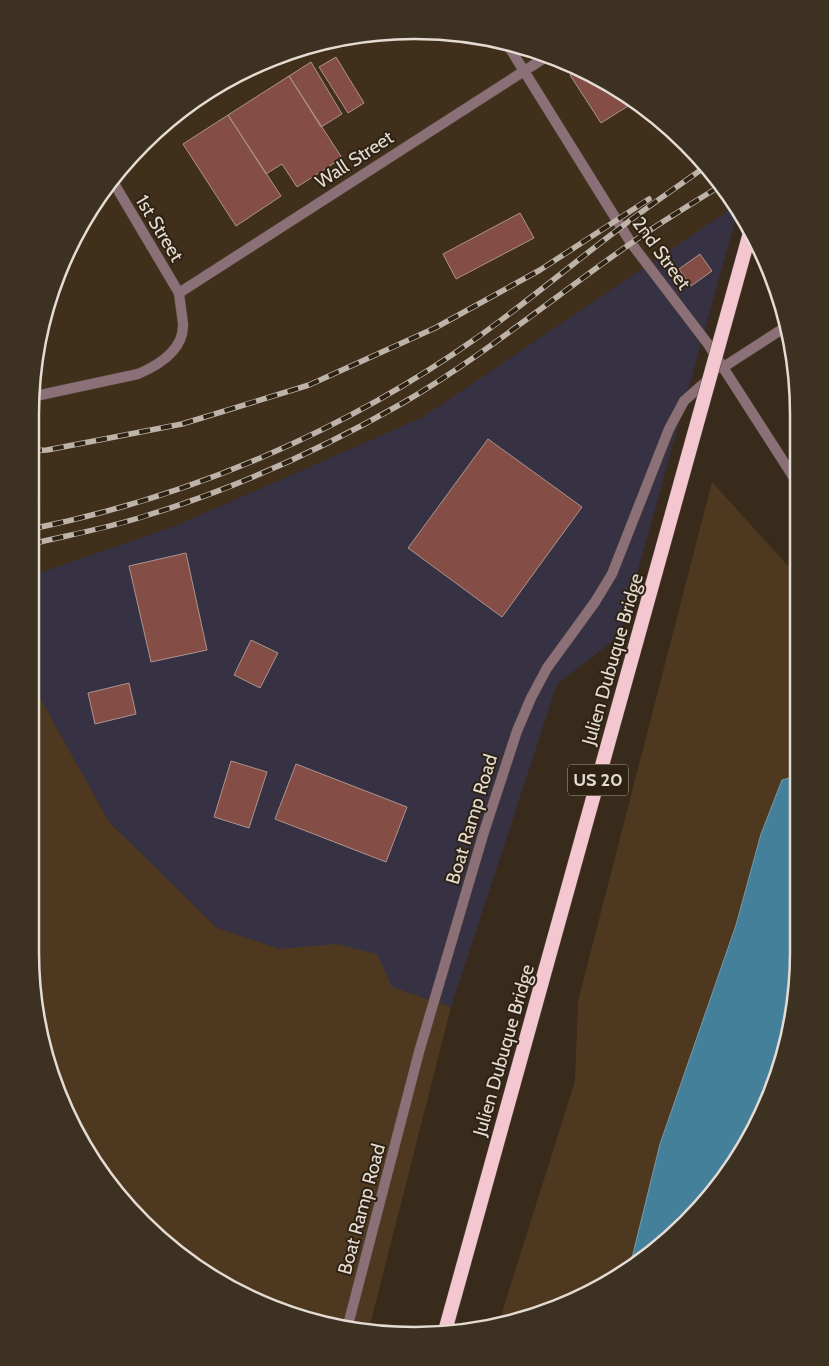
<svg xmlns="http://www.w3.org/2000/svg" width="829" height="1366" viewBox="0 0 829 1366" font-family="Cabin,sans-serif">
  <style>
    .built { fill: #402f1a }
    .industrial { fill: #373243 }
    .green { fill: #4e3920 }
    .water { fill: #45809a; stroke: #759bab }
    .building { fill: #844e47; stroke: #ad948f }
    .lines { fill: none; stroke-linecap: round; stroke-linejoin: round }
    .service-casing { stroke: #544739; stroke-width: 11 }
    .minor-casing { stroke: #544739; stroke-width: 11 }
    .service { stroke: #8b7177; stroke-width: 10 }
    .minor { stroke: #8b7177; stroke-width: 10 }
    .rail-casing { stroke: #bdb3a9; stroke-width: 5.5 }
    .rail { stroke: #2e2213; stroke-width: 4; stroke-dasharray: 11; stroke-linecap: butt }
    .trunk-bridge-casing { stroke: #544739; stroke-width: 15; stroke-linecap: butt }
    .trunk-bridge { stroke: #f4c6cf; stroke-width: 14 }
    .labels { text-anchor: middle; stroke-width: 4; stroke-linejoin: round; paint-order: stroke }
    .shield { fill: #2e2213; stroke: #ada499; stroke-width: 1 }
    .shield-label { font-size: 18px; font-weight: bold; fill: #e4dbd2 }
    .street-label { font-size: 19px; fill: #e4dbd2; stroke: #2e2213 }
    .rim { fill: none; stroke: #e4dbd2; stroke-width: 2.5 }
  </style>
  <rect width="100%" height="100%" fill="#382b1c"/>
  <path class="built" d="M415,30L490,37L562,59L628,95L687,143L735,206L423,417L180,524L31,576V389L51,291L95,201L143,142L201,95L268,59L340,37Z"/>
  <path class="industrial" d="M735,206L738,210L620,635L557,684L451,1007L217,928L109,822L30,680L31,576L180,524L423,417Z"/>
  <path class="green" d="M712,482L797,576V776L782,780L761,834L736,925L660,1144L630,1266L538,1316L499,1322L575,1081L578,1001Z
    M30,680L109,822L217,928L279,949L336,944L377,954L392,987L451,1007L369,1329L291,1316L201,1271L109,1185L50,1075L30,951Z"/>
  <path class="water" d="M797,776L798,977L778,1075L734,1165L648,1257L630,1266L660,1144L736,925L761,834L782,780Z"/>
  <path class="building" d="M336,57L364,103L348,113L319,67Z
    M311,62L342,114L321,127L289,76Z
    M579,69L628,95L636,101L601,123L570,75Z
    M289,76L342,158L297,187L282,164L266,174L228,115Z
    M228,115L281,196L236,226L183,144Z
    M520,213L534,238L456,279L443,254Z
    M700,254L712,271L691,286L679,269Z
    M488,439L582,507L502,617L408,548Z
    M186,553L207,650L151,662L129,566Z
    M251,640L278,653L260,688L234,675Z
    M129,683L136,714L95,724L88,693Z
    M231,761L267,772L249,828L214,817Z
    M296,764L407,807L386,862L275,819Z"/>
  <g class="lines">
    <defs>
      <path id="service" d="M31,397L138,374C159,365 184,350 183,324C182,314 180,303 179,293
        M348,1325L419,1052L483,835L517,731L531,698L547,668L595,602L612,574L669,429L684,401L710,378"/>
      <path id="minor" d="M506,42L631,243L708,344L796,481
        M112,180L179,293L549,55
        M722,368L787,326"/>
    </defs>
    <use href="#service" class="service-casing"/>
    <use href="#minor" class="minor-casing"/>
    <use href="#service" class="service"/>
    <use href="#minor" class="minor"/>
    <defs>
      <path id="rail" d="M31,451L47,450L182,424L309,385L435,328L540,270L649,199
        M31,529C190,497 345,431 478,337C526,303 572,264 620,228C647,207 677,187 705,167
        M31,544C69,535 108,528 145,516C234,489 320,450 401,404C482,357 554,297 630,244C659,223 690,205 720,186"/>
    </defs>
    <use href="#rail" class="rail-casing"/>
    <use href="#rail" class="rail"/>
    <defs>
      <path id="trunk-bridge" d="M445,1331L751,229"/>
    </defs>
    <use href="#trunk-bridge" class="trunk-bridge-casing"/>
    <use href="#trunk-bridge" class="trunk-bridge"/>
  </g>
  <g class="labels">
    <rect class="shield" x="568" y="764.5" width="60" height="31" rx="4"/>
    <g class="shield-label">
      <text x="598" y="786">US 20</text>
    </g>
    <g class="street-label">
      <text transform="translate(354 159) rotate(-33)" y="7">Wall Street</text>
      <text transform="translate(160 228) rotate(59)" y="7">1st Street</text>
      <text transform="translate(662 253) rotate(54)" y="7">2nd Street</text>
      <text transform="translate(612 659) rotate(-74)" y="7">Julien Dubuque Bridge</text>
      <text transform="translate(471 819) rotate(-73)" y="7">Boat Ramp Road</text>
      <text transform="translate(503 1050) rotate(-74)" y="7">Julien Dubuque Bridge</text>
      <text transform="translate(361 1209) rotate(-75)" y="7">Boat Ramp Road</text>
    </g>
  </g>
  <path d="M0 0H829V1366H0ZM414 39H415A375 375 0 0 1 790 414V952A375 375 0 0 1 415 1327H414A375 375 0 0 1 39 952V414A375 375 0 0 1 414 39Z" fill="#3d3122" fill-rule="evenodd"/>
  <path class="rim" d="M414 39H415A375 375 0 0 1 790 414V952A375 375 0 0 1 415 1327H414A375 375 0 0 1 39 952V414A375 375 0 0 1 414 39Z"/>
</svg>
